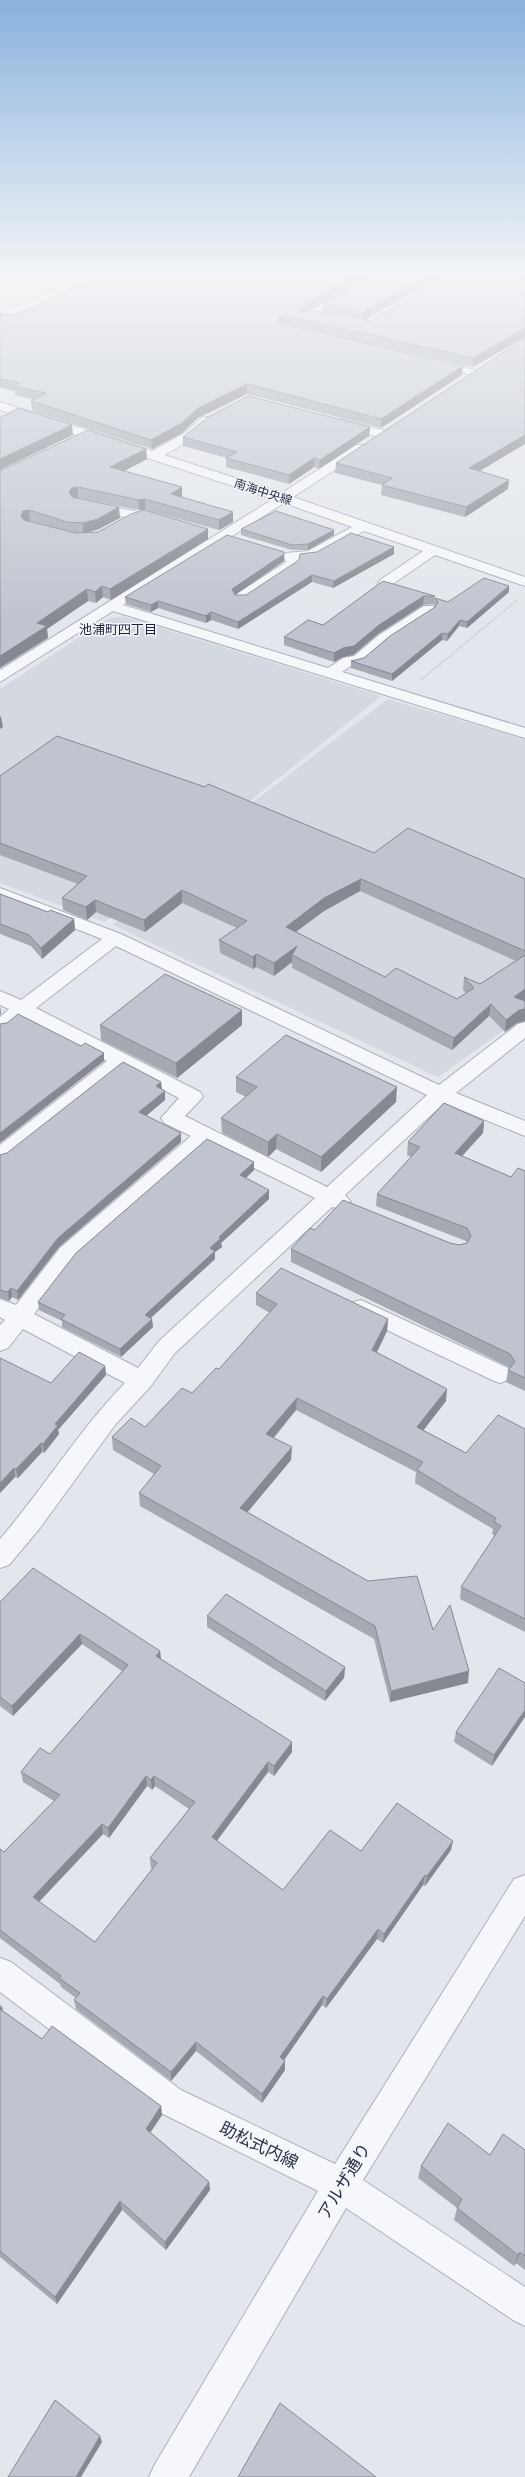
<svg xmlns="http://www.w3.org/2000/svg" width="525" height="2477" viewBox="0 0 525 2477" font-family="Jost,'Noto Sans JP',sans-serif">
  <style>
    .built { fill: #d4d8e1 }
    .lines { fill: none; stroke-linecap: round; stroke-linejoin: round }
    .minor-casing { stroke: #abb0ba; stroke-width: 2 }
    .path { stroke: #c1c4cb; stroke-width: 1.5; stroke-dasharray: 1.5 1.5; stroke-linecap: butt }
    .minor { fill: #f6f7fa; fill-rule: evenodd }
    .wall { fill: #a5a9b2; fill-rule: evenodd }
    .shaded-wall { fill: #868991 }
    .building { fill: #c0c4cf; stroke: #868991; fill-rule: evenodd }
    .labels { text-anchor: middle; stroke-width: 3; stroke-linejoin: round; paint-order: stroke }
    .far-street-label { font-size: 12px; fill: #293145; stroke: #f3f5f9 }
    .far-neighbourhood-label { font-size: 13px; fill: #1b2236; stroke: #f3f5f9 }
    .near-street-label { font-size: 17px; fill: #293145; stroke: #f3f5f9 }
  </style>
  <rect width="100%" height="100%" fill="#e3e6ec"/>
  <path class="built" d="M125,617L381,696L236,812L105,922L0,883V689L109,618Z
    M388,699L525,739V1015L438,1077L113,925L239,813Z"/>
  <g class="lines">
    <defs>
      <path id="minor" d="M90,275H104L0,321V314Z
        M373,275H385L294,327H286L285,325Z
        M434,360L479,371L481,373L475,376L430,365V361Z
        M0,402L152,451L183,434L203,417H211L213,420L211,423L191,440L164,455L282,493L356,445H364L366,448L364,451L293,497L525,577V586L435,555L390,586H380L378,583L380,580L423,551L364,531L316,558L299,560L298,566L245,601H235L233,598L235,595L286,562L284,556L286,553L308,551L352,527L284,503L123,605L328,668L343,658L354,656L379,635L424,606H434L436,609L434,612L389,641L363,663L352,665L342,672L525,728V738L113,611L0,682V670L273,499L0,410Z
        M340,419L386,431L388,434L382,438L336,426L334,423Z
        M89,503L135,511L142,515L135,519L84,510L82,507L84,504Z
        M0,888L121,934L439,1085L518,1024L525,1022V1038L456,1093L525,1121V1136L444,1103L345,1195L351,1202L348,1207L340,1209L332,1207L175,1353L150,1387L115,1425L40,1528L9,1565L0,1568V1539C44,1488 78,1431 125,1383L23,1329L8,1348L0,1351V1325L5,1320L0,1317V1299L16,1305L60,1248L191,1136L164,1123L161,1118L179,1098L123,1069L7,1161L0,1163V1145L107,1061L24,1017L7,1030L0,1032V1017L9,1009L0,1005V991L21,1000L102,939L0,899ZM116,946L427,1095L327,1187L185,1116L203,1097L200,1092L36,1008ZM207,1145L315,1198L159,1341L138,1368L34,1314L76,1260Z
        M361,1300L508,1368L512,1374L508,1380L500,1383L492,1380L353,1314L350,1308L353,1302Z
        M525,1875V1916L363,2180L525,2287V2326L513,2320L346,2208L189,2477H149L155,2464L318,2191L159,2112L0,1992V1958L11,1962L181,2090L335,2164L514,1879Z"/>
    </defs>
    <use href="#minor" class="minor-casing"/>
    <path class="path" d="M421,680L517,600"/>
    <use href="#minor" class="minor"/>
  </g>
  <path class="wall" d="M75,275H87L82,277Z
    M96,275H371L310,310L323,312V304L373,275H443L365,320L371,321L525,280V337L473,367L283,324L463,366L462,375L381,428L247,394L198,418L182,433L152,449L32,411L31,401L34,400L15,395V391L0,388V314L11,315L28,310L96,276Z
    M502,275H525V280Z
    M370,427L369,436L319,469L314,467L289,484L226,467V458H227L183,446V437Z
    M146,449L147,459L124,471L182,487V497L233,522L219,530L145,510H139L78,498H77L120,518L99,529L89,532L208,529V539L111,600L103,597L96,603L88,601L47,629L48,638L0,471ZM29,521H30L45,525Z
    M336,463L479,471L508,489L465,517L381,495L382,485L335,473Z
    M241,529L334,535L308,550H292L241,535Z
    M394,547V554L333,588L312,582L238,629L211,620L206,623L158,608L151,612L126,604L125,597L284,554V561L235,595H246Z
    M383,581L435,596L434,604L423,605L378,634L353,655L343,657L334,662L284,645V637L323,625Z
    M509,592L467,628L459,626L447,641L442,640L392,681L351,668V661L364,658L436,606L434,605L435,598L448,602Z
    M0,776L374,853L525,879V1021L517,1023L505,1032L489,1016L452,1050L292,968V962L274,976L256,967L253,969L220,953L219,940L237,928L182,903L145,932L96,912L87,920L63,910L62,898L78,884L0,855ZM360,891L516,961L480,984L464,977L463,990L466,993L457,999L385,977L296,932L324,911Z
    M0,894L48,912L74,919L75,930L42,959L31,946L0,934Z
    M100,1025H242L177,1078L101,1040Z
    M236,1077L396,1102L321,1172L276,1149L268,1157L222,1133L221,1118L246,1097L236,1092Z
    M161,1082L162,1089L165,1100L146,1115L181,1142L59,1247L18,1300L12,1297L9,1301L0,1298V1155L7,1153Z
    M484,1121L483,1133L462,1156L511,1177L525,1171V1391L506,1382L508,1370L509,1368V1367L291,1262V1249L315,1230L450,1243L459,1245L467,1243L466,1241L376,1206L377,1194L411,1157L407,1155L408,1142Z
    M254,1162V1170L245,1178L269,1199L221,1243L222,1247L215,1252V1259L151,1318L153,1327L121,1357L62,1327V1321L39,1310L38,1302Z
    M256,1293L388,1319L387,1331L377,1352L446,1401L423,1430L466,1453L525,1429V1632L460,1599L461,1587L495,1536L492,1534L493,1529L415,1483L416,1472L296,1410L274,1438L291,1460L247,1513L433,1630L468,1683L390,1702L374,1639L140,1506L139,1493L154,1474L113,1450L112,1437L145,1427L192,1393L219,1369L270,1313L256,1305Z
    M105,1366L106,1375L58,1430L59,1434L44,1453L42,1452L18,1478L15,1477L0,1493L51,1383Z
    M0,1602L160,1651L161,1659L292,1752L274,1776L268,1772L217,1841L283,1890L361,1851L451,1850L425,1886L423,1885L383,1943L377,1939L326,2008L322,2005L284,2060L285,2061V2070L262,2103L196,2051L171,2081L76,2009L74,2000L76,1998L61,1987L60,1984L0,1938V1849L4,1852L54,1801L23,1782L21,1772L50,1754L122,1671L82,1644L13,1716L0,1706ZM147,1786L152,1790L155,1786L189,1809L150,1858L151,1868L152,1869L95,1942L39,1902L103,1834L109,1838Z
    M207,1616L345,1667L344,1678L325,1701L207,1627Z
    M525,1683L492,1766L454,1742L456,1732Z
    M0,2004L3,2011L42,2039L161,2106L162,2115L150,2132L209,2182L210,2190L166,2250L122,2210L57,2304L0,2257Z
    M525,2150V2270L516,2263L514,2266L454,2220L457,2208L418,2178L421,2166Z"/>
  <path class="shaded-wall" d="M356,275H371L298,317V309Z
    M429,275H443L364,320V312Z
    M283,315V324L279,325V316Z
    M525,328V337L473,367V358Z
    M463,366L462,375L381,428V419Z
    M247,384V394L198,418L182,433L152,449L151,440L198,408Z
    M72,425L73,435L0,470V459Z
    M370,427L369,436L319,469L320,460Z
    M525,435V444L468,478L469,468Z
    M146,449L147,459L111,478L110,467Z
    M314,458V467L289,484V475Z
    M509,480L508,489L465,517L466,507Z
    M78,487V498L73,499L69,492L72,488Z
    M182,487V498L171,494Z
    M145,499V510H139V500Z
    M119,507L120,518L99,529L83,534V523Z
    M29,510L30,521L24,522L21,516L23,511Z
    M233,512V522L219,530V520Z
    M208,529V539L111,600L110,589Z
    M334,530V535L308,550V544Z
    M394,547V554L333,588L334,581Z
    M284,554V561L232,597V589Z
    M312,575V582L238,629V622Z
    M102,586L103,597L96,603L95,592Z
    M509,586V592L467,628V622Z
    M87,589L88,601L47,629L48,638L0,668V656L37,623Z
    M424,596L423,605L378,634L353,655L343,657L334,662V653Z
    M158,601V608L151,612V605Z
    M211,612V620L206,623V616Z
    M460,620L459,626L447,641L448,634Z
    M442,633V640L392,681V674Z
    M1,716L3,727L0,729V717Z
    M361,879L360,891L324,911L286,939V927L324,898Z
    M182,890V903L145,932L144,920Z
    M95,900L96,912L87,920L86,907Z
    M74,919L75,930L42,959L41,948Z
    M297,946L292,955V962L274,976V963Z
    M256,954V967L253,969V957Z
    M525,989V1001L514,997Z
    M491,1004L489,1016L452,1050L454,1038Z
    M0,1005L1,1014L0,1015Z
    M525,1009V1021L517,1023L505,1032L506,1020L519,1010Z
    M242,1010V1025L177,1078L176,1063Z
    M104,1053V1061L0,1143V1133Z
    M161,1082L162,1091L156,1086Z
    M397,1087L396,1102L321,1172V1157Z
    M165,1091V1100L140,1121L139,1112Z
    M484,1121L483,1133L453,1166L455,1153Z
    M181,1133V1142L59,1247L18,1300L17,1291L58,1238Z
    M277,1134L276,1149L268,1157V1142Z
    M254,1162V1170L240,1184V1175Z
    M269,1190V1199L221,1243L222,1247L215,1252V1259L145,1323V1315L210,1248L219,1237Z
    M11,1288L12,1297L9,1301L8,1292Z
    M152,1319L153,1327L121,1357L120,1349Z
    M388,1319L387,1331L372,1362V1350Z
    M105,1366L106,1375L58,1430L59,1434L44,1453L43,1444L55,1424Z
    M447,1389L446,1401L416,1440L417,1427Z
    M297,1398L296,1410L266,1446V1434Z
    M41,1443L42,1452L18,1478L16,1469Z
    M292,1447L291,1460L240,1521V1508Z
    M14,1468L15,1477L0,1493V1483Z
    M80,1634L82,1644L13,1716L12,1706Z
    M160,1651L161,1661L156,1656Z
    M345,1667L344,1678L325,1701L326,1691Z
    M469,1671L468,1683L390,1702L391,1691Z
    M525,1710V1717L492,1766L494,1755Z
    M292,1742V1752L274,1776V1766Z
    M268,1762V1772L212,1847V1837Z
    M146,1776L147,1786L109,1838L108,1828Z
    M154,1776L155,1786L152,1790L151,1780Z
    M102,1824L103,1834L34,1907L33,1897Z
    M453,1841L451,1850L425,1886L427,1876Z
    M425,1875L423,1885L383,1943L384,1934Z
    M378,1929L377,1939L326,2008L327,1999Z
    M323,1996L322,2005L280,2066V2057Z
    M2,2006L4,2015L0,2010V2008Z
    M196,2042V2051L171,2081V2072Z
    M285,2061V2070L262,2103V2094Z
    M161,2106L162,2115L147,2138L146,2129Z
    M209,2182L210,2190L166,2250L165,2242Z
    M120,2201L122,2210L57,2304L55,2297Z
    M520,2252L516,2263L514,2266L518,2255Z
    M100,2436L102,2442L81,2477H76Z"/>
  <path class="building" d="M97,275H356L298,309L303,313L311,310L371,321L445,275H500L525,280V328L473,358L283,315L279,316V323L463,366L381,419L247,384L198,408L182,423L151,440L31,401L46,393L14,386L19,383L0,379V314L11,315L28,310Z
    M373,275H429L364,312L323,304Z
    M525,338V435L469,468L509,480L466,507L382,485L392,478L336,463Z
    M248,396L370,427L320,460L314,458L289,475L226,458L237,452L183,437L208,417Z
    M18,408L72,425L0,459V418Z
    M88,430L146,449L110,467L182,487L171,494L233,512L219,520L145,499L139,500L78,487L72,488L69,492L72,497L119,507L98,519L83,523L67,522L29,510L23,511L21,516L24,520L76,533L98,532L131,514L144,510L208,529L110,589L102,586L95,592L87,589L37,623L47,626L0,656V471Z
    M276,511L334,530L308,544L292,545L241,529Z
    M351,533L394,547L334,581L312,575L238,622L211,612L206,616L158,601L151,605L125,597L227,535L284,552V554L232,589L235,595H246L299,560L300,554L317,552Z
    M484,578L509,586L467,622L460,620L448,634L442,633L392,674L351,661L364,658L390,636L435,607L438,602L435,598L448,602Z
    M383,581L435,596H424L379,625L354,646L343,648L334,653L284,637L308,620L323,625Z
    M57,736L205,787L208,784L374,853L408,828L525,879V951L361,879L324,898L286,927L385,977L396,968L457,999L474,988L464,977L480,984L525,955V989L514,997L525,1001V1009L519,1010L506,1020L491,1004L454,1038L292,955L297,946L274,963L256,954L253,957L219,940L247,921L182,890L144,920L95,900L86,907L62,898L87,876L0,843V776Z
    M0,894L48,912L50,910L74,919L41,948L29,935L0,924Z
    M165,974L242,1010L176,1063L100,1025Z
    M18,1014L81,1046L85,1043L104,1053L0,1133V1024L7,1023Z
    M286,1035L397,1087L321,1157L277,1134L268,1142L221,1118L257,1087L236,1077Z
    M123,1062L161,1082L156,1086L165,1091L139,1112L181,1133L58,1238L17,1291L11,1288L8,1292L0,1290V1155L7,1153Z
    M444,1103L484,1121L455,1153L511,1177L518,1168L525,1171V1378L508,1370L515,1362L510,1354L291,1249L310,1228L315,1230L343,1200L450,1243L459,1245L467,1243L471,1236L467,1228L377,1194L420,1147L408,1142Z
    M207,1139L254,1162L240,1175L269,1190L219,1237L221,1238L210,1248L215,1251L145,1315L152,1319L120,1349L61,1319L65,1315L38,1302L76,1253Z
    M281,1268L388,1319L372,1350L447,1389L417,1427L466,1453L498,1415L525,1429V1619L461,1587L501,1526L494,1522L496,1518L417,1470L423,1462L297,1398L266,1434L292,1447L240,1508L368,1581L417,1576L433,1630L450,1605L469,1671L391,1691L375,1626L139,1493L161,1466L112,1437L131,1418L145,1427L182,1388L192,1393L216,1368L219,1369L277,1304L256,1293Z
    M79,1352L105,1366L55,1424L58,1425L43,1444L41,1443L16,1469L14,1468L0,1483V1358L51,1383Z
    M33,1568L160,1651L156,1656L292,1742L274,1766L268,1762L212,1837L283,1890L330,1830L361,1851L397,1803L453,1841L427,1876L425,1875L384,1934L378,1929L327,1999L323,1996L280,2057L285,2061L262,2094L196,2042L171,2072L74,2000L80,1993L59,1978L61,1976L0,1930V1849L4,1852L60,1795L21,1772L40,1748L50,1754L128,1665L80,1634L12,1706L0,1697V1602ZM146,1776L151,1780L154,1776L195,1802L150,1858L157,1863L95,1942L33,1897L102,1824L108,1828Z
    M226,1594L345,1667L326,1691L207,1616Z
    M499,1668L525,1683V1710L494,1755L456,1732Z
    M0,2009L42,2039L52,2026L161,2106L146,2129L209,2182L165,2242L120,2201L55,2297L0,2251Z
    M448,2123L490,2155L503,2134L525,2150V2256L520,2252L518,2255L457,2208L462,2199L421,2166Z
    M55,2400L100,2436L76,2477H8Z
    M280,2403L376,2477H238Z"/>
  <linearGradient id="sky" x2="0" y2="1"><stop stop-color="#89b2dd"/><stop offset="0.44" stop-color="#f2f4f6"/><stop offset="1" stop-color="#f2f4f6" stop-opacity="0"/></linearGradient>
  <rect width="525" height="622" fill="url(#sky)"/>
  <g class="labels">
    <g class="far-street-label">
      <text transform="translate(263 492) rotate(18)" y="4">南海中央線</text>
    </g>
    <g class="far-neighbourhood-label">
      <text x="118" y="634">池浦町四丁目</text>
    </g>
    <g class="near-street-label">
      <text transform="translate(259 2145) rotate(26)" y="6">助松式内線</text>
      <text transform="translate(344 2181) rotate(-59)" y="6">アルザ通り</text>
    </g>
  </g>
</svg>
